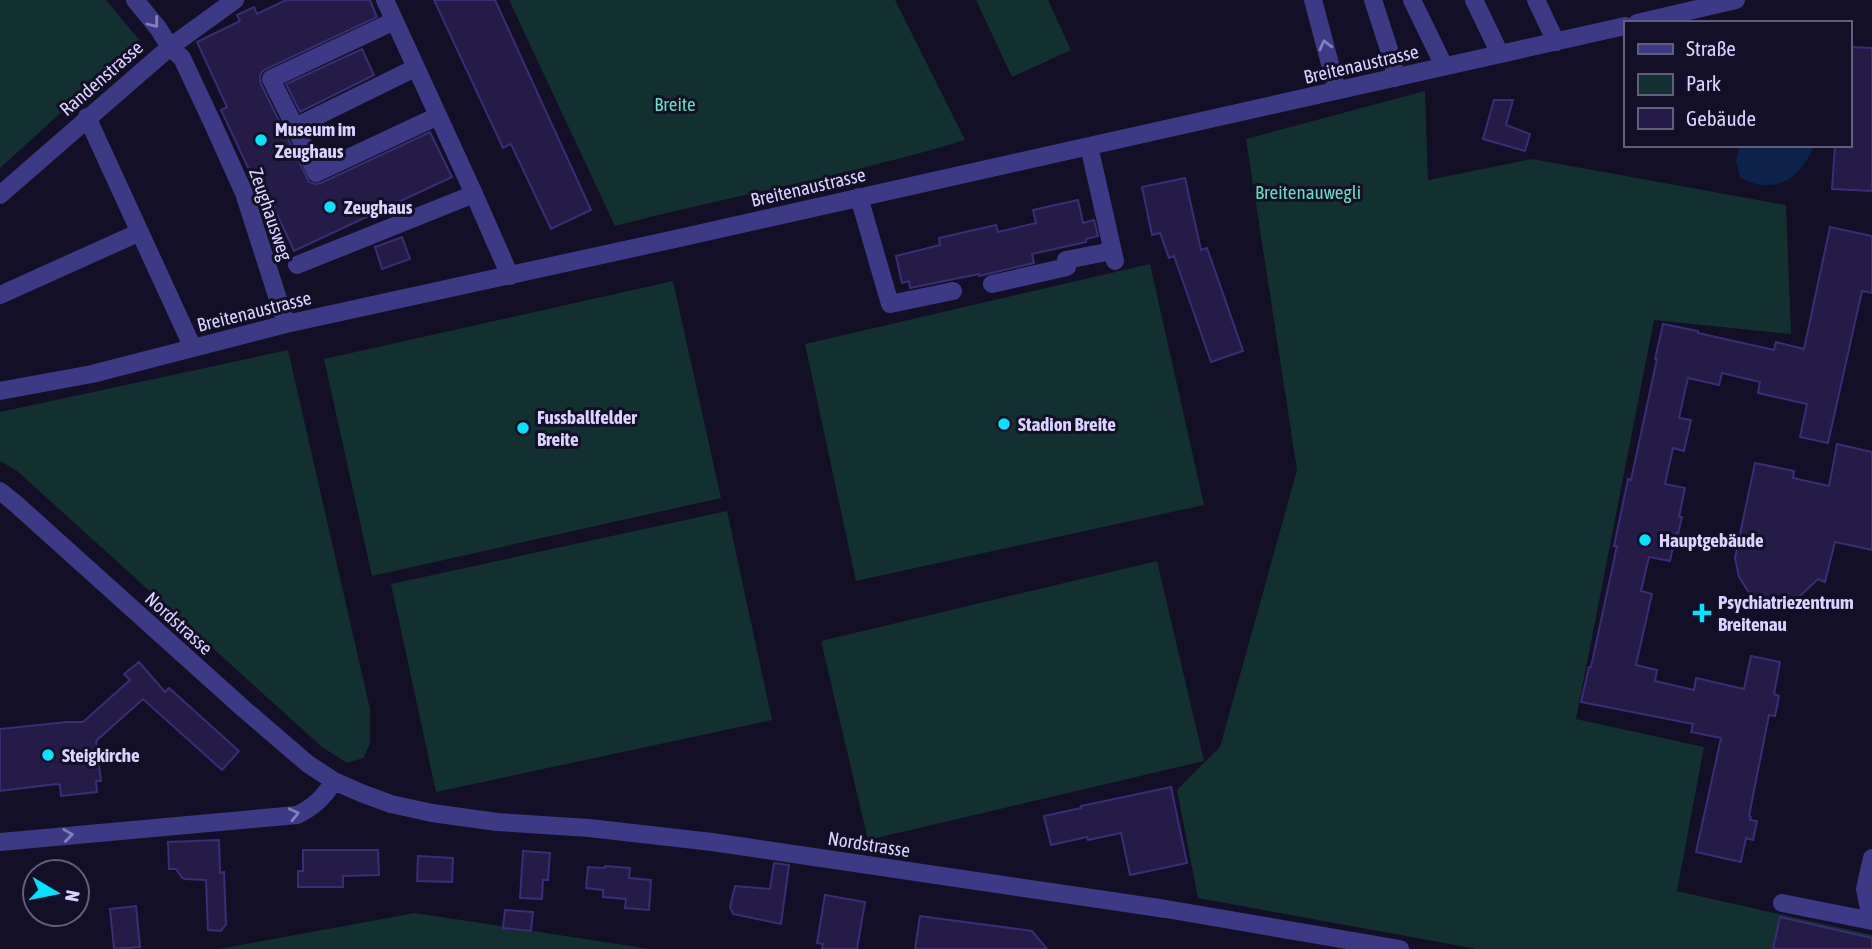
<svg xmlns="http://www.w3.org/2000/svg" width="1872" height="949" viewBox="0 0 1872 949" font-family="'Asap Condensed',sans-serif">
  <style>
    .green { fill: #12302f }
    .water { fill: #0c2248 }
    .building { fill: #241b47; stroke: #3b2d73; stroke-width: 2 }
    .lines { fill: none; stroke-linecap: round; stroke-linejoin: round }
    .minor { stroke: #3d3a85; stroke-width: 18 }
    .oneway { stroke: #837fbc }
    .poi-dot { fill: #00e5ff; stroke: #130f26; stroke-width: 2.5 }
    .labels { text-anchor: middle; stroke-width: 6; stroke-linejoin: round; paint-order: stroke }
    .street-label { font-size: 19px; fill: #d9d4ff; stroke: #130f26 }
    .park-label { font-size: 19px; fill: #5fe0c0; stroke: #130f26 }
    .poi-label { font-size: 19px; font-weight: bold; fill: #d9d4ff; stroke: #130f26; text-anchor: start }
  </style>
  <rect width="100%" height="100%" fill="#130f26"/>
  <path class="green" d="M0,0H106L140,41L0,168Z
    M509,0H895L965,140C850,175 731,196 615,226Z
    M976,0H1048L1071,50L1012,77Z
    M1425,91L1428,180L1532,159L1786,205L1791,334L1654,320L1576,719L1704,747L1677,891L1872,935V949H1477L1198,898L1177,790L1220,747L1297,470L1246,139Z
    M1150,264L1204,505L856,581L805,344Z
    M673,281L721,498L372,576L324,359Z
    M288,350L370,709V744L363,758L347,763L322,747L16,470L0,461V412Z
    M727,511L772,720L436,792L391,584Z
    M1157,561L1204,761L868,840L821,641Z
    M415,913L650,949H219Z"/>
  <path class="water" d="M1739,145H1814C1802,179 1772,197 1740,177L1736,161Z"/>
  <path class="building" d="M286,0H370L377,17L266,69L261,73L260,79L261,84L309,182L316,184L321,183L430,132L452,177L294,251L264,186L258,189L221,110L227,107L197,42L240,21L237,15L254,7L257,14Z
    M434,0H495L591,210L551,229L511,144L503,148Z
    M1849,47L1872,48V191L1832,189L1835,145H1849Z
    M362,49L374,75L300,112L286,84Z
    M1494,100H1513L1506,125L1530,134L1525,151L1483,139Z
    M1185,178L1201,250L1207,248L1243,351L1211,362L1174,256L1169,258L1160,233L1152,235L1142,187Z
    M1078,200L1083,223L1094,220L1098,236L1086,239V242L1032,254L1034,263L979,276V274L910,288L909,281L902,283L896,256L940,245L939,238L996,225L998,232L1036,223L1033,210Z
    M1830,227L1872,236V293L1862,291L1828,443L1800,437L1807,404L1758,393L1760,382L1722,373L1719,385L1688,378L1679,418L1691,420L1684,451L1673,448L1665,484L1685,488L1679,517H1682L1678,534L1676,533L1670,561L1649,557L1641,591L1652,594L1636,665L1657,670L1655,681L1694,690L1696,678L1744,689L1751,656L1780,662L1774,694L1779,696L1775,716L1769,715L1749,816L1751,817L1750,820L1757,821L1753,840L1746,838L1741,862L1696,852L1721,738L1691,732L1693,724L1581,702L1589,667H1591L1617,546H1614L1628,479L1631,480L1657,359H1655L1663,324L1698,331V333L1774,350L1776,342L1804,349Z
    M402,237L410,259L382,269L375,247Z
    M1837,444L1872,452V550L1835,542L1825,582L1818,579L1800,596L1785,602L1769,601L1755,596L1748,591L1739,577L1735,558L1755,463L1794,471L1793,478L1829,486Z
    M139,662L165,692L169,688L239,751L222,770L143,699L96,741L101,781H96L97,792L61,796L60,785L56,784L0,791V729L67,722H83L130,680L124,674Z
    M1171,787L1187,863L1130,875L1121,833L1088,840L1087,837L1051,845L1044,816L1081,808V806Z
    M219,840L220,873L224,872L226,924L221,931L208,930L206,880L185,879L182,878L176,869H169L168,842Z
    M303,850H378L379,875L343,876V887H298V871H303Z
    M523,851L550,853L548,880H543L542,899L520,898Z
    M418,856L453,858L452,882L417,881Z
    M774,863L789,865L781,924L733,914L730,907L735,886L770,889Z
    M605,866L630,868L629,878L651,880L649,910L625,908L626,899L603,897V890L586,888L588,867L605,868Z
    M825,895L865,902L857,949H822L823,944L817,943Z
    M136,906L140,947L114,949L110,909Z
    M505,910L533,912L531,931L503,928Z
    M920,916L1032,931L1047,949H915Z
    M1780,917L1872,938V949H1773Z"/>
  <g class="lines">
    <path class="minor" d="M135,0L158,28L170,47L182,58L212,122L244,193L286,324
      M385,0L474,194L510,276
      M1313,0L1337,90
      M1373,0L1393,62L1395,78
      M1412,0L1444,66
      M1474,0L1500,54
      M1536,0L1556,42
      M394,21L271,79L295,127L415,68
      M1637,23L1736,0
      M87,117L193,348
      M295,127L316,173L438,116
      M1089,146L1115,261
      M0,195L170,47L235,0
      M859,197L890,304L953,291
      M297,265L474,194
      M992,284L1067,267L1066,260L1112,251
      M0,295L140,232
      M0,391L92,374L286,324L675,239L1625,26
      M0,491L16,504L245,710L308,764L334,781L361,793L391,804L432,813L497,822L589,828L712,842L1166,909L1400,949
      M0,842L297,815C314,807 324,797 334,781
      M1782,903L1872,921
      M1871,919L1865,889L1872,858"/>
  </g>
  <defs><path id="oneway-chevron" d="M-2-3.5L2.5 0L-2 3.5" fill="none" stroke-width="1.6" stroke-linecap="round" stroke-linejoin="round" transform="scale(1.75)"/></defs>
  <g class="oneway">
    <use href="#oneway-chevron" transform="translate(154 23) rotate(52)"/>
    <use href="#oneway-chevron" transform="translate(1325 45) rotate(-104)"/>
    <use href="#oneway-chevron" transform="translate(294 814) rotate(-13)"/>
    <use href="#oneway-chevron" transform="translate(68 835) rotate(-7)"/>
  </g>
  <g class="poi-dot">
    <circle cx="261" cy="140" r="7"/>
    <circle cx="330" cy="207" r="7"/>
    <circle cx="1004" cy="424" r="7"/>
    <circle cx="523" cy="428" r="7"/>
    <circle cx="1645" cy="540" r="7"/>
    <path d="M1698.5 602.5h7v7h7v7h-7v7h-7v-7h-7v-7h7z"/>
    <circle cx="48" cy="755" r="7"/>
  </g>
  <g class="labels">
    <g class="street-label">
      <text transform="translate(1361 64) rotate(-13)" y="7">Breitenaustrasse</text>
      <text transform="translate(101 78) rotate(-41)" y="7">Randenstrasse</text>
      <text transform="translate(808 187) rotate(-13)" y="7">Breitenaustrasse</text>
      <text transform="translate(271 214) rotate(71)" y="7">Zeughausweg</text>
      <text transform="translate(254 311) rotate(-14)" y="7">Breitenaustrasse</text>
      <text transform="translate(179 623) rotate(42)" y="7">Nordstrasse</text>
      <text transform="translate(869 844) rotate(9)" y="7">Nordstrasse</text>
    </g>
    <g class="park-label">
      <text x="675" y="111">Breite</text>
      <text x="1308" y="199">Breitenauwegli</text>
    </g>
    <g class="poi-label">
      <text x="275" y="136">Museum im<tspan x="275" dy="22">Zeughaus</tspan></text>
      <text x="344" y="214">Zeughaus</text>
      <text x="537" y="424">Fussballfelder<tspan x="537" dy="22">Breite</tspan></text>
      <text x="1018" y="431">Stadion Breite</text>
      <text x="1659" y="547">Hauptgebäude</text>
      <text x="1718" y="609">Psychiatriezentrum<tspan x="1718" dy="22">Breitenau</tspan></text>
      <text x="62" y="762">Steigkirche</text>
    </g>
  </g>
  <rect x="1624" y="21" width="228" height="126" fill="#130f26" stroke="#625e7d" stroke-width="2"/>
  <rect x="1638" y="44" width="35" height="10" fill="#3d3a85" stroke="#625e7d" stroke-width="2"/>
  <text x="1686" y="56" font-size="21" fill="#d9d4ff">Straße</text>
  <rect x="1638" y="74" width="35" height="21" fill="#12302f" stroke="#625e7d" stroke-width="2"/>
  <text x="1686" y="91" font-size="21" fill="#d9d4ff">Park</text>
  <rect x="1638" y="108" width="35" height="21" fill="#241b47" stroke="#625e7d" stroke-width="2"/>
  <text x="1686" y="126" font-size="21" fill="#d9d4ff">Gebäude</text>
  <g transform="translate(56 893) rotate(100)"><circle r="33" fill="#130f26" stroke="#625e7d" stroke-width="2"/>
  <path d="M0-5L12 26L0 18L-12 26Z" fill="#00e5ff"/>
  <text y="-10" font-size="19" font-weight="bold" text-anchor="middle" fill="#d9d4ff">N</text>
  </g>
</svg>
